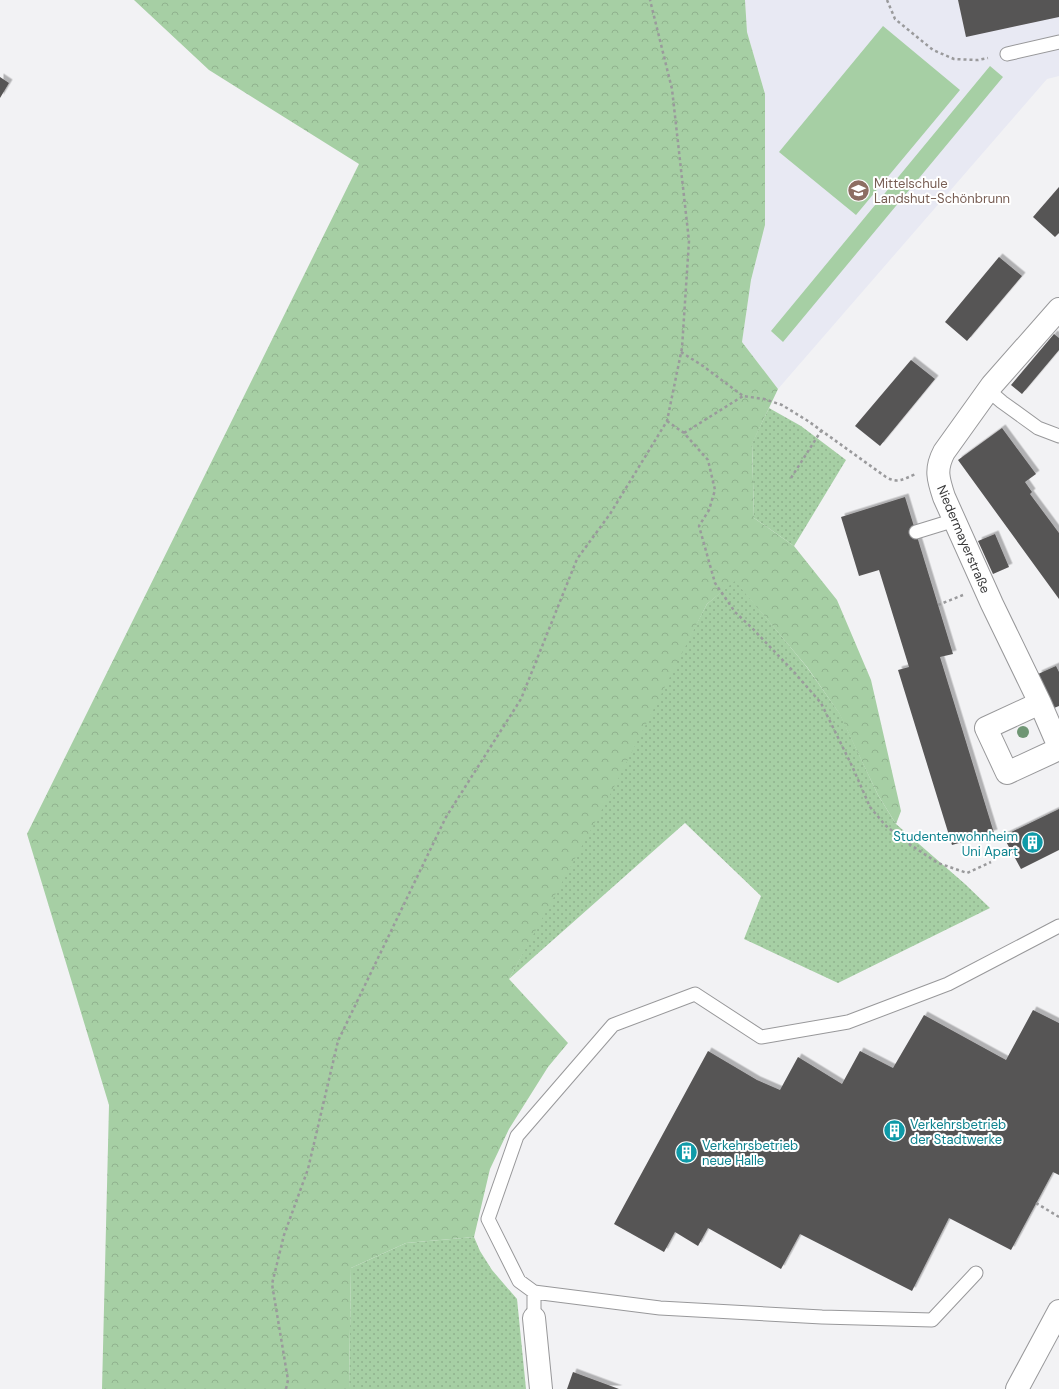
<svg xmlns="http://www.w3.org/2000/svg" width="1059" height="1389" viewBox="0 0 1059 1389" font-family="'DM Sans',sans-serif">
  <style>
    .built { fill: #e8e9f3 }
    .grass { fill: url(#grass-dots) }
    .forest { fill: url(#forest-crowns) }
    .pitch { fill: #a6cfa4 }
    .building { fill: #575555; filter: url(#shadow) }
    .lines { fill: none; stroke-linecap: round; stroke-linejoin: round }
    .lane-casing { stroke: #98989a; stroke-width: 15 }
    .street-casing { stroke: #98989a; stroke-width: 24 }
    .secondary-casing { stroke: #98989a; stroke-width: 24 }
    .path { stroke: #9a9a9c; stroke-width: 2.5; stroke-dasharray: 3 3; stroke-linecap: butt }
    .lane { stroke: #fff; stroke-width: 13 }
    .street { stroke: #fff; stroke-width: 22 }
    .secondary { stroke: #fff; stroke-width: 22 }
    .tree { fill: #6f9674 }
    .labels { text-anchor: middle; stroke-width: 4; stroke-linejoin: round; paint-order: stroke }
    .education-label { font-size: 13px; fill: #785e54; stroke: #fff; text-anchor: start }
    .street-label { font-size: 13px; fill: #39393a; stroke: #fff }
    .culture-label { font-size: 13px; fill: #0d838f; stroke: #fff; text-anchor: start }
  </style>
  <defs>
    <pattern id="grass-dots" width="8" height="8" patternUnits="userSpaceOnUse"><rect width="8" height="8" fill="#a6cfa4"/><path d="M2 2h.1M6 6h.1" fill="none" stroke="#90b28e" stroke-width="1.8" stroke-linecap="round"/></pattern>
    <pattern id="forest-crowns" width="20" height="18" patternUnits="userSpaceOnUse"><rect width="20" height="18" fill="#a6cfa4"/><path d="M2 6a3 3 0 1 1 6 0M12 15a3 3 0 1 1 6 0" fill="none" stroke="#90b28e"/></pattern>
    <filter id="shadow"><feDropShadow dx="3.5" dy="-3.5" stdDeviation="0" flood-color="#0004"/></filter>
  </defs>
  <rect width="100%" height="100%" fill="#f2f2f4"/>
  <path class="built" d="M745,0H1059V76L1047,79L778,389L742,342L751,280L765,225V94L747,32Z"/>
  <path class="grass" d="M769,408L801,426L846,460L794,546L754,518L752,443Z
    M735,580L806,666L840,714L878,795L896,824L965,884L990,908L838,983L744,939L761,896L685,823L509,979L707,604Z
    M474,1237L480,1251L492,1270L517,1299L526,1389H349L351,1268L406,1243Z"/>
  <path class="forest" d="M134,0H745L747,32L765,94V225L751,280L742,342L778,389L752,444L754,518L794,546L837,600L871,680L901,811L896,824L878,795L839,713L807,667L735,581L707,604L611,793L509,979L568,1043L548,1067L509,1129L490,1169L474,1237L406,1243L351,1268L349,1389H102L109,1105L27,834L359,164L209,70Z"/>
  <path class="pitch" d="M883,26L960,90L856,215L779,152Z
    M990,66L1003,77L783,342L771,331Z"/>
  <path class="building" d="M958,0H1059V17L966,37Z
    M0,77L9,83L0,98Z
    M1059,187V233L1055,237L1033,217Z
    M999,257L1022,276L967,341L945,322Z
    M1054,334L1059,338V350L1022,394L1011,385Z
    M911,360L935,379L880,446L855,426Z
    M1002,428L1036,474L1025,482L1032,492L1030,494L1059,533V599L958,460Z
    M905,497L953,654L940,657L994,833L952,845L898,670L909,667L879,570L859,576L841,517Z
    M995,534L1009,567L993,574L978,541Z
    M1056,666L1059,672V706L1054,708L1038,674Z
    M1059,809V850L1021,869L1003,836Z
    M1033,1010L1059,1023V1175L1053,1172L1011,1250L949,1218L912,1291L800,1234L781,1269L708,1228L698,1246L675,1232L664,1252L614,1224L708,1051L757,1080L780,1090L798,1057L842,1084L860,1051L893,1068L924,1015L1006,1060Z
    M573,1372L619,1389H567Z"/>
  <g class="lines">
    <defs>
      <path id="lane" d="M1007,54L1059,42
        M988,390L1002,402L1038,428L1059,436
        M916,532L955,520
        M976,1273L932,1320L822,1317L660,1308L534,1292L519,1281L488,1219L517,1136L613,1025L695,994L761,1037L848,1022L948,984L1059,926
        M534,1292V1318"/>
      <path id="street" d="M1059,309L992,385L944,452C935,469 938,479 944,497L992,604L1040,703L1059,747
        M1040,703L986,728L1007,773L1059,749
        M534,1318L541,1389"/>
      <path id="secondary" d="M1017,1389L1059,1311"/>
    </defs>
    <use href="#lane" class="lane-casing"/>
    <use href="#street" class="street-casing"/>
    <use href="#secondary" class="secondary-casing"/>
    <path class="path" d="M887,0L895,19L933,50L954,59L978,60L988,58
      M681,352L703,366L743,396L764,399L782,405L808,421L886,477C898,484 903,479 916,474
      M667,421L684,433L708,460L715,490L709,510L699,526L715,583L735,612L753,629L794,672L821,703L852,766L870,807L885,825L906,842L938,863L967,873L991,862
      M684,433L743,396
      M791,478L821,431
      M938,605L963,595
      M1036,1203L1059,1217
      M286,1389L288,1380L272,1284L284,1235L308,1169L338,1041L446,817L521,699L577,559L610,514L667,421L682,348L689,241L672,89L650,0"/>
    <use href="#lane" class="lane"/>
    <use href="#street" class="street"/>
    <use href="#secondary" class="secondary"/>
  </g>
  <circle class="tree" cx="1023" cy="732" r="6"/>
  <defs>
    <symbol id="school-disc" viewBox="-11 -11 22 22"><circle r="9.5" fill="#8d6e63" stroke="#fff"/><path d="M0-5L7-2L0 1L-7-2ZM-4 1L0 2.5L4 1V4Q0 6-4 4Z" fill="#fff"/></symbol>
    <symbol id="building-disc" viewBox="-11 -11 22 22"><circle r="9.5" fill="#0f9aa8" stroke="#fff"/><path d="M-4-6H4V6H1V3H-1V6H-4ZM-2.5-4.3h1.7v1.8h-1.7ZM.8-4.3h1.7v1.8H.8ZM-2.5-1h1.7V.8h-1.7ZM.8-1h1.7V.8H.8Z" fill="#fff"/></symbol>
  </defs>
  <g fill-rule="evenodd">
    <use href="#school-disc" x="846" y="178" width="25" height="25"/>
    <use href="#building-disc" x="1020" y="830" width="25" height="25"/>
    <use href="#building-disc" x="882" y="1118" width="25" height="25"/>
    <use href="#building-disc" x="674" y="1140" width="25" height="25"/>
  </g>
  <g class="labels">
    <g class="education-label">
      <text x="874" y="188">Mittelschule<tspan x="874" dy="15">Landshut-Schönbrunn</tspan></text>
    </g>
    <g class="street-label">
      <text transform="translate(964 539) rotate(67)" y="5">Niedermayerstraße</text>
    </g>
    <g class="culture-label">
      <text x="1018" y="841" text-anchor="end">Studentenwohnheim<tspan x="1018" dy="15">Uni Apart</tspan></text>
      <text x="910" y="1129">Verkehrsbetrieb<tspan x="910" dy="15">der Stadtwerke</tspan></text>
      <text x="702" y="1150">Verkehrsbetrieb<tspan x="702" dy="15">neue Halle</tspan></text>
    </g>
  </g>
</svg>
